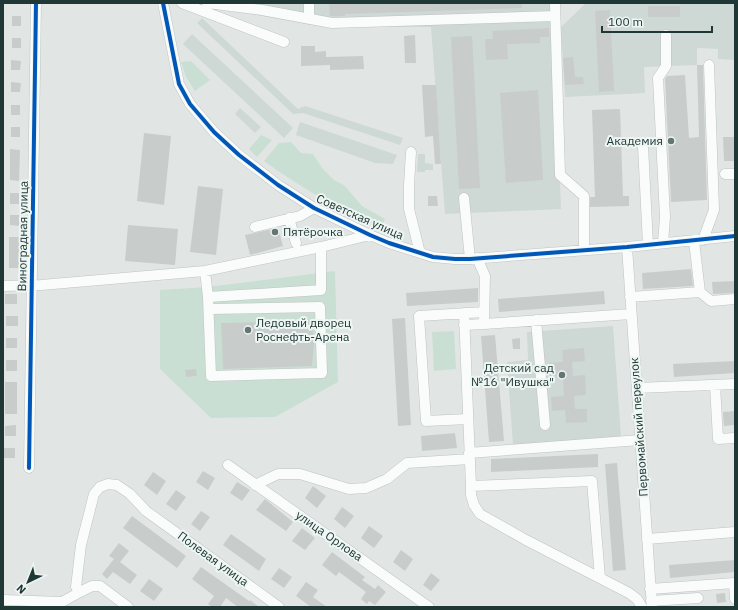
<svg xmlns="http://www.w3.org/2000/svg" width="738" height="610" viewBox="0 0 738 610" font-family="'IBM Plex Sans',sans-serif">
  <style>
    .built { fill: #ced8d5 }
    .green { fill: #cadfd3 }
    .building { fill: #c8cdcc }
    .lines { fill: none; stroke-linecap: round; stroke-linejoin: round }
    .minor-casing { stroke: #bec3c2; stroke-width: 11 }
    .minor { stroke: #fafbfb; stroke-width: 10 }
    .cycleway-casing { stroke: #eef6f3; stroke-width: 6 }
    .cycleway { stroke: #0057b8; stroke-width: 4 }
    .poi-dot { fill: #647573; stroke: #eef6f3; stroke-width: 1.5 }
    .labels { text-anchor: middle; stroke-width: 4; stroke-linejoin: round; paint-order: stroke }
    .poi-label { font-size: 12px; fill: #203835; stroke: #eef6f3; text-anchor: end }
    .street-label { font-size: 12px; fill: #203835; stroke: #eef6f3 }
  </style>
  <rect width="100%" height="100%" fill="#e1e6e5"/>
  <path class="built" d="M213,3H553L561,209L445,214L431,27L317,26L212,7Z
    M586,3H735V60L718,59V49H720L697,48V65L644,67L645,93L565,97L561,27Z
    M202,18L298,109L305,106L403,138L400,145L303,113L293,114L197,23Z
    M192,34L293,128L284,138L183,44Z
    M240,108L261,127L255,133L235,114Z
    M300,122L397,155L393,164L375,163L296,135Z
    M418,154H425V163L433,164V170H425V172H417Z
    M613,326L621,437L513,445L507,362L528,360L527,332Z"/>
  <path class="green" d="M191,61L210,80L195,91L186,77L181,62Z
    M261,135L272,140L257,157L249,149Z
    M291,142L301,153L313,154L322,168L334,180L344,185L362,206L385,219L381,228C340,210 301,188 264,161L279,143Z
    M335,271L338,382L275,417L211,418L160,369V290L207,287Z
    M454,331L456,369L434,371L432,332Z"/>
  <path class="building" d="M329,3H522V8L345,14V16H330Z
    M648,6H680V17H648Z
    M610,10L614,91L599,92L595,11Z
    M12,16H21V26H12Z
    M549,28V37H540V43L507,44L508,59L486,60L485,39H493L492,31Z
    M415,35L416,63H405L404,36Z
    M472,36L480,188L459,189L451,37Z
    M12,38H21V48H12Z
    M301,46H315V52L326,51V57L363,56L364,69L330,70V65L301,66Z
    M573,57L575,77H583L584,84L565,85L563,58Z
    M11,60L21,61L20,70H11Z
    M697,65H703L707,200L671,202L665,79L667,76L685,75L689,138L699,137Z
    M11,82L21,83L20,92H11Z
    M422,85H436L441,164H435L433,136L425,137Z
    M538,90L543,180L506,183L500,93Z
    M11,105H20V115H11Z
    M620,109L623,196H629V206L590,207V197H595L592,110Z
    M11,127H20V137H11Z
    M144,133L171,136L164,205L137,201Z
    M723,137H735V161H724Z
    M10,149L20,150L19,181L10,180Z
    M198,186L223,189L216,255L190,252Z
    M10,193H19V204H10Z
    M428,196H437L438,206H428Z
    M10,215H19V226L10,225Z
    M128,225L178,229L175,265L125,261Z
    M278,228L283,246L250,255L245,235Z
    M9,237H19V268H9Z
    M691,269L693,286L643,289L642,273Z
    M735,281V293L713,294L712,282Z
    M478,288V302L407,306L406,293Z
    M604,291L605,304L499,312L498,299Z
    M5,294H17V304H5Z
    M6,316H18V326H6Z
    M405,318L411,425L398,426L392,319Z
    M312,321L314,344L312,366L223,369L221,323Z
    M495,335L504,441L489,442L481,336Z
    M6,338H17V348H6Z
    M520,338V349H513L512,339Z
    M584,348L585,361L572,362L573,376L585,375L586,395L574,396L575,409H587V422L566,423L565,410L552,411L551,397L564,396L563,376L550,377L549,363L563,362L562,350Z
    M6,360H17V371H6Z
    M735,361V373L674,377L673,364Z
    M196,369L197,376L186,377L185,370Z
    M5,382H17V414H5Z
    M735,411V425L724,426L723,412Z
    M16,425V436H5V426Z
    M455,433L457,448L422,451L421,436Z
    M4,448H15V458H4Z
    M598,454V467L491,472V459Z
    M617,463L626,570L613,571L605,464Z
    M203,471L215,478L208,490L196,482Z
    M153,472L166,481L157,495L144,485Z
    M237,482L250,490L242,501L230,493Z
    M313,486L326,496L317,508L305,498Z
    M176,490L186,497L176,511L166,504Z
    M265,499L293,522L286,531L256,510Z
    M342,507L354,516L345,528L334,519Z
    M201,511L210,517L200,531L191,524Z
    M132,516L186,556L177,568L123,528Z
    M369,526L383,536L374,548L361,538Z
    M302,528L315,538L305,550L292,541Z
    M231,534L266,559L259,571L223,545Z
    M119,543L129,551L120,562L137,575L130,584L113,572L107,579L102,574L114,559L109,556Z
    M401,550L413,559L405,571L393,562Z
    M332,552L365,577L362,580L375,589L378,585L386,592L375,605L369,601L367,604L361,599L366,592L339,572L336,576L322,565Z
    M735,560V572L670,578L669,565Z
    M201,567L249,601L250,600L259,607H238L226,598L220,607H212L208,604L214,596L192,579Z
    M279,568L292,577L284,588L271,579Z
    M431,573L440,580L431,591L423,585Z
    M149,579L163,589L154,601L140,591Z
    M306,582L318,590L313,597L327,607H311L296,596Z
    M725,593L726,602L717,603L716,594Z"/>
  <g class="lines">
    <defs>
      <path id="minor" d="M163,3L179,84L190,104L214,132L239,155L278,185L314,208L370,235L389,243L433,257L455,259H470L627,247L735,236
        M182,3L284,42
        M207,3L262,10L332,23L555,16
        M555,3L560,175L584,196V250
        M309,19V3
        M643,146L648,245
        M411,152L409,185V209L420,253
        M725,174H735
        M464,198L470,259
        M289,218L296,243
        M255,227L300,216L314,208
        M703,240L714,210L709,65
        M694,241L700,292
        M663,243L665,217L658,78L666,66V35
        M627,247L652,607
        M205,271L208,297L321,290V247
        M3,286L41,285L205,271L321,247L370,235
        M208,297L211,376L322,373L320,307L210,309
        M630,297L700,292L711,301L735,299
        M464,313L471,486L592,481L600,578
        M536,320L545,425
        M484,324L631,314
        M464,325L484,324L485,276L477,258
        M715,385L718,439L735,438
        M637,388L735,384
        M468,419L426,421L419,316L484,312
        M469,453L640,440
        M228,465L429,607
        M29,468L36,3
        M255,485L278,474H300L349,489L366,488L387,479L407,463L470,459
        M471,486V495L474,505L480,514L526,540L629,593L637,599L642,607
        M647,539L735,532
        M734,583L735,599
        M650,589L735,583
        M3,600L62,602L80,592
        M651,601L698,598
        M128,607L100,586H92L80,592L76,587L81,545L94,494L100,487L108,484L117,485L130,494L146,511L279,607"/>
    </defs>
    <use href="#minor" class="minor-casing"/>
    <use href="#minor" class="minor"/>
    <defs>
      <path id="cycleway" d="M163,3L179,84L190,104L214,132L239,155L278,185L314,208L370,235L389,243L433,257L455,259H470L627,247L735,236
        M29,468L36,3"/>
    </defs>
    <use href="#cycleway" class="cycleway-casing"/>
    <use href="#cycleway" class="cycleway"/>
  </g>
  <g class="poi-dot">
    <circle cx="671" cy="141" r="4"/>
    <circle cx="275" cy="232" r="4"/>
    <circle cx="248" cy="330" r="4"/>
    <circle cx="562" cy="375" r="4"/>
  </g>
  <g class="labels">
    <g class="poi-label">
      <text x="663" y="145">Академия</text>
      <text x="283" y="236" text-anchor="start">Пятёрочка</text>
      <text x="256" y="327" text-anchor="start">Ледовый дворец<tspan x="256" dy="14">Роснефть-Арена</tspan></text>
      <text x="554" y="372">Детский сад<tspan x="554" dy="14">№16 "Ивушка"</tspan></text>
    </g>
    <g class="street-label">
      <text transform="translate(360 217) rotate(24)" y="4">Советская улица</text>
      <text transform="translate(23 236) rotate(-89)" y="4">Виноградная улица</text>
      <text transform="translate(639 427) rotate(-94)" y="4">Первомайский переулок</text>
      <text transform="translate(329 536) rotate(35)" y="4">улица Орлова</text>
      <text transform="translate(213 559) rotate(36)" y="4">Полевая улица</text>
    </g>
  </g>
  <rect width="738" height="610" fill="none" stroke="#203835" stroke-width="8"/>
  <g transform="translate(28 582) rotate(223)" stroke="#eef6f3" stroke-width="3" paint-order="stroke">
  <path d="M0-3L7 15L0 10L-7 15Z" fill="#203835"/>
  <text y="-6" font-size="11" font-weight="bold" text-anchor="middle" fill="#203835">N</text>
  </g>
  <path d="M602 26v6h110v-6" fill="none" stroke="#203835" stroke-width="2"/>
  <text x="608" y="26" font-size="12" fill="#203835" stroke="#eef6f3" stroke-width="3" paint-order="stroke">100 m</text>
</svg>
